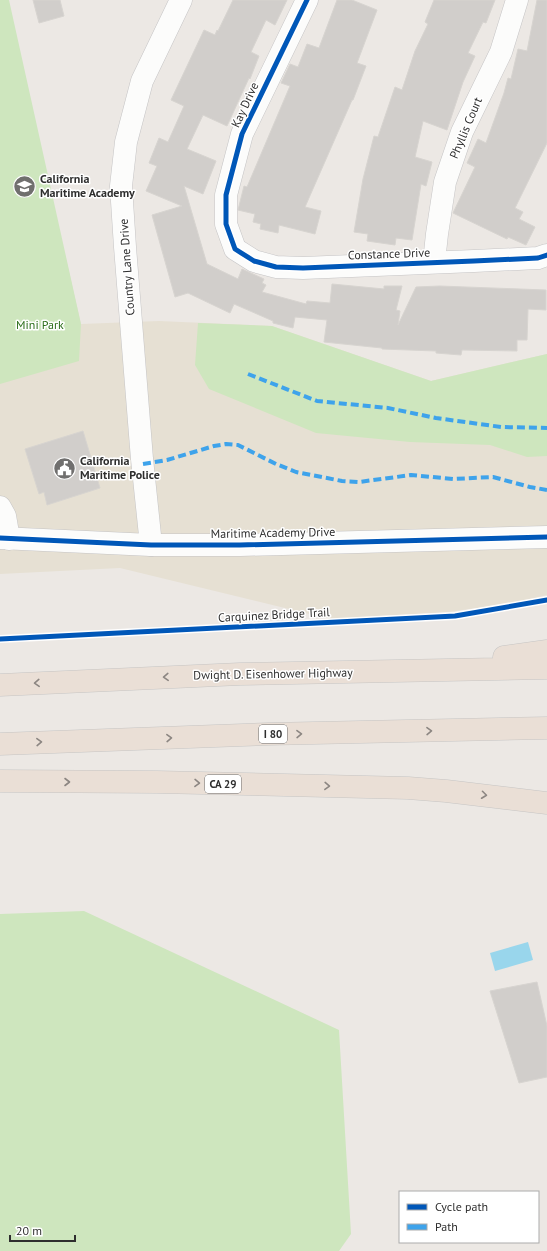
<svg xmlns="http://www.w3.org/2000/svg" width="547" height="1251" viewBox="0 0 547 1251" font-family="'PT Sans',sans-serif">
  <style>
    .education { fill: #e6e0d3 }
    .green { fill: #cee6be }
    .water { fill: #99d6ec }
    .building { fill: #d1cecb; stroke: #d7d4d0 }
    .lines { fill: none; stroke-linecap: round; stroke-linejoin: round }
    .street-casing { stroke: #c5c4c5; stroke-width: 23 }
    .secondary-casing { stroke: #c5c4c5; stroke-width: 23 }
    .highway-casing { stroke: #c6c5c4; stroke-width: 23 }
    .street { stroke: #fcfcfb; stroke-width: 22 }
    .secondary { stroke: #fcfcfb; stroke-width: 22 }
    .highway { stroke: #eadfd6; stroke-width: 22 }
    .quiet { stroke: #3ea3eb; stroke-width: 4; stroke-dasharray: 8 4; stroke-linecap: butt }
    .cycleway-casing { stroke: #fff; stroke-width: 8 }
    .cycleway { stroke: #0057b8; stroke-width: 5 }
    .oneway { stroke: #8c8682 }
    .labels { text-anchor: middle; stroke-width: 3; stroke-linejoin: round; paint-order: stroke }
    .shield { fill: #fff; stroke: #6d6d6d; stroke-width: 1 }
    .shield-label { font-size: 11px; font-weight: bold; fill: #2e2e2e }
    .street-label { font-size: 12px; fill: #2e2e2e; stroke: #fff }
    .poi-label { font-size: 12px; font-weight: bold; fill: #2e2e2e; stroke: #fff; text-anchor: start }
    .park-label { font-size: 12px; fill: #2c6e1b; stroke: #fff }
  </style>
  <rect width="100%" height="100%" fill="#ece8e4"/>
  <path class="education" d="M0,0L18,51L81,324L159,321L272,326L431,381L547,354V595L507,604L448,612L330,619L120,568L0,574Z"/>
  <path class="green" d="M0,0H9L81,324L79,361L0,384Z
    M198,323L272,326L431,381L547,354V456L527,457L490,445L410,442L316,433L209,389L195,365Z
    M84,911L339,1030L351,1234L339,1251H0V914Z"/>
  <path class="water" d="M528,942L533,960L495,971L490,953Z"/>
  <path class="building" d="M33,0H60L64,16L39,23Z
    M233,0H287L275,25L266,20L251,52L259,56L250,79L249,78L227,126L203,115L187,149L216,161L203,194L184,186L207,264L238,279L242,269L264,279L262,283L266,285L262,292L306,304L307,301L330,303L332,284L384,289V286H402L396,310L400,311L398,325L416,287L440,286L546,290V310L528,309L527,340H517V351L462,350L461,355L436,353V351L382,349V348L324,342L327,320L295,317L293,328L273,323V321L234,304L230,313L188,293L175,297L152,215L182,206L146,191L157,166L149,163L159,138L168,142L184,106L171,100L204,30L215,35L217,30L218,31Z
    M337,0H352L377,10L357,63L366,66L353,100H352L305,207L321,211L315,234L279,225L278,233L260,229L261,224L253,222L255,214L238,210L244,186L247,187L290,86L281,83L290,64L298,67L307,44L319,48Z
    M434,0H495L486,23L483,22L468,53L475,56L463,82L447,130L423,121L415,157L432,162L426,186L421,184L412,240L396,238L395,245L367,241L368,234L354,232L363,179L374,136L378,137L395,87L402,90L415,51L428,24L425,22Z
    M537,0H547V143L515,208L523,212L519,219L535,227L526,245L508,237L507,239L453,213L475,167L467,163L478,139L486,143L504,93L508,78L511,79L518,49L527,51Z
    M83,431L100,488L47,505L44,492L39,494L25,449Z
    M537,982L547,1026V1077L519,1083L490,991Z"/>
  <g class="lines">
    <defs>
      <path id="street" d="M307,0L242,134L226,195V224L235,249L254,261L276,267L303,268L474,261L538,258L547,255
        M434,262L437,234L445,182L462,132L501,52L517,0
        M0,507L5,516L9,539
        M151,545L142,459L125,247L121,186L126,142L142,81L181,0"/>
      <path id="secondary" d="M0,538L151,545H240L547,537"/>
      <path id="highway" d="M504,657L547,651
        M0,685L240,674L547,668
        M0,744L268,734L547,728
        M0,781L157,782L408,788L446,791L547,803"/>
    </defs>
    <use href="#street" class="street-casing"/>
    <use href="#secondary" class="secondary-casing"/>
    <use href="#highway" class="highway-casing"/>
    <use href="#street" class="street"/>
    <use href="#secondary" class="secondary"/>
    <use href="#highway" class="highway"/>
    <path class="quiet" d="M248,374L317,401L388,408L436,418L501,427L547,428
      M143,464L167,460L214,446L226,444L238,445L276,464L296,472L342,481L359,482L411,475L453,479L493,477L530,487L547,490"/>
    <defs>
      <path id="cycleway" d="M307,0L242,134L226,195V224L235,249L254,261L276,267L303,268L474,261L538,258L547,255
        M0,538L151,545H240L547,537
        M0,639L455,616L547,600"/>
    </defs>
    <use href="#cycleway" class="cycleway-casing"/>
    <use href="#cycleway" class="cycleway"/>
  </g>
  <defs><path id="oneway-chevron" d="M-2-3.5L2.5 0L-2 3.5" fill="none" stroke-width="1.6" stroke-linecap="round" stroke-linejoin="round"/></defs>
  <g class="oneway">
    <use href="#oneway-chevron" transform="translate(166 677) rotate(177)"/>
    <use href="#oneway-chevron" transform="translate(37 683) rotate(177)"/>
    <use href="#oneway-chevron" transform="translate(429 731) rotate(-1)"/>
    <use href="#oneway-chevron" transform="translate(299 734) rotate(-1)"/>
    <use href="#oneway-chevron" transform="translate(169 738) rotate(-2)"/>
    <use href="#oneway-chevron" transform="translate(39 742) rotate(-2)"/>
    <use href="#oneway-chevron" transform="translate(67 782)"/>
    <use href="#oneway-chevron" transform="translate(197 783) rotate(1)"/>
    <use href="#oneway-chevron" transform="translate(327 786) rotate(2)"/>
    <use href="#oneway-chevron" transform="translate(484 795) rotate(7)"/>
  </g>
  <defs>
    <symbol id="university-disc" viewBox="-11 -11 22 22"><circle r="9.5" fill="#706f6e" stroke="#fff"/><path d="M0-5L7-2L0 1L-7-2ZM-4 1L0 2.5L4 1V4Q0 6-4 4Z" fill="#fff"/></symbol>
    <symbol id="civic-disc" viewBox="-11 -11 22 22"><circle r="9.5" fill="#706f6e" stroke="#fff"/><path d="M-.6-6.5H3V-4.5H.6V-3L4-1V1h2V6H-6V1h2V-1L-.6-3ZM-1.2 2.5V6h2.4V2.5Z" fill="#fff"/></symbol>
  </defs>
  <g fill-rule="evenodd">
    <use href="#university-disc" x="12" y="174" width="25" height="25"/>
    <use href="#civic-disc" x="52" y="456" width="25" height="25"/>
  </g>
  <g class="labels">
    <g class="shield">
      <rect x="259" y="725" width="28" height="18" rx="3"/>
      <rect x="205" y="775" width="36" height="18" rx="3"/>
    </g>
    <g class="shield-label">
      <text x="273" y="738">I 80</text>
      <text x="223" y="788">CA 29</text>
    </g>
    <g class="street-label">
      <text transform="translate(245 105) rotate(-65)" y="4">Kay Drive</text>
      <text transform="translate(466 128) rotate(-67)" y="4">Phyllis Court</text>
      <text transform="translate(389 254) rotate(-2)" y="4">Constance Drive</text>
      <text transform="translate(127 267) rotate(-94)" y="4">Country Lane Drive</text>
      <text transform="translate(273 533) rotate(-1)" y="4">Maritime Academy Drive</text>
      <text transform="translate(274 615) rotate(-3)" y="4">Carquinez Bridge Trail</text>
      <text transform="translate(273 674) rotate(-1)" y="4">Dwight D. Eisenhower Highway</text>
    </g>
    <g class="poi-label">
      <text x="40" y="183">California<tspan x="40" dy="14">Maritime Academy</tspan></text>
      <text x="80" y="465">California<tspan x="80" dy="14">Maritime Police</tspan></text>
    </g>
    <g class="park-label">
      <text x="40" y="329">Mini Park</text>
    </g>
  </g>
  <rect x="399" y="1191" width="140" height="52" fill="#ffffff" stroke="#ababab"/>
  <rect x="407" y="1204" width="20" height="6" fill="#0057b8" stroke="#ababab"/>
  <text x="435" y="1211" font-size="12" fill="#2e2e2e">Cycle path</text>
  <rect x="407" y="1224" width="20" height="6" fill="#3ea3eb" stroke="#ababab"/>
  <text x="435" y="1231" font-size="12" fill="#2e2e2e">Path</text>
  <path d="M10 1235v6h65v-6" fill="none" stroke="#2e2e2e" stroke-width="2"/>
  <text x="16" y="1235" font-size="12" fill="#2e2e2e" stroke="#ffffff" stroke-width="3" paint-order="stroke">20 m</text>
</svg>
